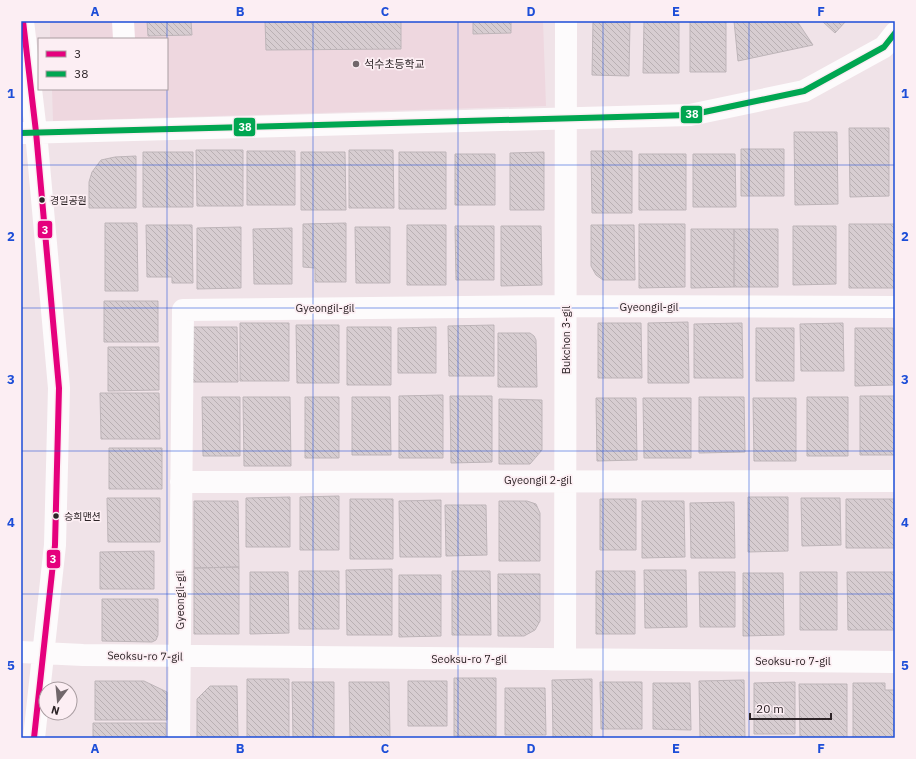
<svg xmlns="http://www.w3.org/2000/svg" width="916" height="759" viewBox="0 0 916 759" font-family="'IBM Plex Sans','Noto Sans KR',sans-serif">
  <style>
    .built { fill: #eed7df }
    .building { fill: url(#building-back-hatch); stroke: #beb5b9 }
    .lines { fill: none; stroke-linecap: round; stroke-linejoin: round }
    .minor { stroke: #fdfbfc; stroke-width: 22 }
    .bus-1-casing { stroke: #fceef3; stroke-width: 9 }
    .bus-2-casing { stroke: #fceef3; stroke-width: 9 }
    .bus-1 { stroke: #e5007d; stroke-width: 6 }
    .bus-2 { stroke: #00a651; stroke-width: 6 }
    .grid { fill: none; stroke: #1d4ed8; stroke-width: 1; stroke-opacity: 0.55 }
    .poi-dot { fill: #71676b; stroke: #fceef3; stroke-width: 1.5 }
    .bus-dot { fill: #2d2427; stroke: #fceef3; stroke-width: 1.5 }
    .labels { text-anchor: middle; stroke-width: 3.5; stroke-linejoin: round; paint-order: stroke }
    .bus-label { font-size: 10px; fill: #2d2427; stroke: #fceef3; text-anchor: start }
    .poi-label { font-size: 11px; fill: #2d2427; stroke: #fceef3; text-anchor: start }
    .street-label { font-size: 11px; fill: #2d2427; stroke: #fceef3 }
    .line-badge { stroke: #fceef3; stroke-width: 1.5 }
    .badge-label { font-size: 11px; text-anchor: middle; font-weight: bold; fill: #fff }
    .neatline { fill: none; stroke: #1d4ed8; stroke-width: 1.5 }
    .grid-label { font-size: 13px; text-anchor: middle; font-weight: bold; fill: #1d4ed8 }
  </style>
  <defs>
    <pattern id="building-back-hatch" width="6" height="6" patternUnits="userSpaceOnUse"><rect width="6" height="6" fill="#d7cdd1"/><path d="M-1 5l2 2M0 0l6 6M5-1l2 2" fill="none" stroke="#b9b0b3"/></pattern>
  </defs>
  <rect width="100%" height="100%" fill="#f0e3e8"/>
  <path class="built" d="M50,21H543L546,106L53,121L52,89H167V39H50Z"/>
  <path class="building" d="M147,21H191L192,35L148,36Z
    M265,21H401V49L266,50Z
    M473,21H511V33L473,34Z
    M593,21H630L629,76L592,75Z
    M644,21H679V73H643Z
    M690,21H726V72H690Z
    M734,21H797L813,45L738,61Z
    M822,21H846L835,33Z
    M849,128H889V196L850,197Z
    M794,132H837L838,204L795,205Z
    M741,149H784V196H741Z
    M196,150H243V206H197Z
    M349,150H393L394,208H349Z
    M247,151H295V205H247Z
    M591,151H632V213H592Z
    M143,152H193V207H143Z
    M301,152H345L346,210H301Z
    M399,152H446V209H399Z
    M544,152V210H510V153Z
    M455,154H495V205H455Z
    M639,154H686V210H639Z
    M693,154H735L736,207H693Z
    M136,156V208H89V182L92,172L101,160L115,157Z
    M105,223H137L138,291H105Z
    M346,223V282H315V268L303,267V224Z
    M639,224H685V287L639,288Z
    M849,224H895V288H849Z
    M146,225H192L193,283H172V277H147Z
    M407,225H446V285H407Z
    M591,225H634L635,280H603L596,275L591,266Z
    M455,226H494V280H456Z
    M501,226H541L542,285L501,286Z
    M793,226H836V284L793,285Z
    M241,227V288L197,289V228Z
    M355,227H390V283H356Z
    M292,228V284H254L253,229Z
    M691,229H734V287L691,288Z
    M734,229H778V287H734Z
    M104,301H158V342H104Z
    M688,322L689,383H648V323Z
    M240,323H289V381H240Z
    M598,323H641L642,378H598Z
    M742,323L743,378H694V324Z
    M843,323L844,371H801L800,324Z
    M296,325H339V383H297Z
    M494,325V376H449L448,326Z
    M187,327H237L238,382H187Z
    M347,327H391V385H347Z
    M436,327V373H398V328Z
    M756,328H794V381H756Z
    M855,328H893V385L855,386Z
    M498,333H530L534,336L536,340L537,387H498Z
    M108,347H159V390L108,391Z
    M100,393H159L160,439H101Z
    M443,395V458H399V396Z
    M450,396H492V462L451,463Z
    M860,396H895V455H860Z
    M202,397H240V456H203Z
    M243,397H290L291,466H244Z
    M305,397H339V458H305Z
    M352,397H390L391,455H352Z
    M699,397H744L745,452L699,453Z
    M807,397H848V456H807Z
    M596,398H636L637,460L597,461Z
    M643,398H691V458H644Z
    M753,398H796V461H754Z
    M499,399L542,400V450L530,464H499Z
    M109,448H162V489H109Z
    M339,496V550H300V497Z
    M290,497V547H246V498Z
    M748,497H788V551L748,552Z
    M107,498H160V542H108Z
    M801,498H840L841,545L802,546Z
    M350,499H393V559H350Z
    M600,499H636V550H600Z
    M846,499H895V548H846Z
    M441,500V557H400L399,501Z
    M194,501H238L239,567L194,568Z
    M499,501H527L536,504L540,513V561H499Z
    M642,501H684L685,557L642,558Z
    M734,502L735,558H691L690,503Z
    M445,505H486L487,555L446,556Z
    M154,551V589H100V552Z
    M239,567V634H194V568Z
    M392,569V635H347L346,570Z
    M644,570H686L687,627L645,628Z
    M299,571H339V629H299Z
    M452,571H490L491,635H452Z
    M596,571H635V634H596Z
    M250,572H288L289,633L250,634Z
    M699,572H735V627H700Z
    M800,572H837V630H800Z
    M847,572H895V630H848Z
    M743,573H783L784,635L743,636Z
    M498,574H540V621L535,630L524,636H498Z
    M399,575H441V636L399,637Z
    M102,599H158V635L156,640L152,642L102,641Z
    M454,678H496V736H454Z
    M247,679H289V738H247Z
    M592,679V738H553L552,680Z
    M744,680L745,738H700L699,681Z
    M95,681H144L167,692V720H95Z
    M408,681H447V726H408Z
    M292,682H334V738H293Z
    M349,682H389L390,738H350Z
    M600,682H642V729H601Z
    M795,682V734H754V683Z
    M653,683H690L691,730L653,729Z
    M853,683H885V690H895V738H853Z
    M799,684H847V738H800Z
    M210,686H237L238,738H197V699Z
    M505,688H545L546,735H505Z
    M93,723H166V738H93Z"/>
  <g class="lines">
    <path class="minor" d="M23,21L36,132L59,388L55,545L34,738
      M123,21L124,39
      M21,133L690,115L804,91L884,47L895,33
      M181,482L895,481
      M21,652L83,655L895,662
      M565,659L566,21
      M179,738L183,310L566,306L895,307"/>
    <defs>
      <path id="bus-1" d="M23,21L36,132L59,388L55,545L34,738"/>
      <path id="bus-2" d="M21,133L690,115L804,91L884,47L895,33"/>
    </defs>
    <use href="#bus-1" class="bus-1-casing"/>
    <use href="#bus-2" class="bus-2-casing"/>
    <use href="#bus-1" class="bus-1"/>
    <use href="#bus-2" class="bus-2"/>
  </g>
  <path class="grid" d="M167,21V738M313,21V738M458,21V738M603,21V738M749,21V738M21,165H895M21,308H895M21,451H895M21,594H895"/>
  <circle class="poi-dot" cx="356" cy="64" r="4"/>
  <g class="bus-dot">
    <circle cx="42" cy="200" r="3.5"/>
    <circle cx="56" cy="516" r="3.5"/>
  </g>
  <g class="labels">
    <g class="bus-label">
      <text x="50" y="204">경일공원</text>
      <text x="64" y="520">승희맨션</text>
    </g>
    <g class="poi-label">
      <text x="364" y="68">석수초등학교</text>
    </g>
    <g class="street-label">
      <text x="649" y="311">Gyeongil-gil</text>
      <text x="325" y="312">Gyeongil-gil</text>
      <text transform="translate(566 340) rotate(-90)" y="4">Bukchon 3-gil</text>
      <text x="538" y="484">Gyeongil 2-gil</text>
      <text transform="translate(180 600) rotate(-90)" y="4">Gyeongil-gil</text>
      <text transform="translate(145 656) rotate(1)" y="4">Seoksu-ro 7-gil</text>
      <text x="469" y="663">Seoksu-ro 7-gil</text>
      <text x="793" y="665">Seoksu-ro 7-gil</text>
    </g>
  </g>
  <g class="line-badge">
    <rect x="680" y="105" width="23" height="19" rx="4" fill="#00a651"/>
    <rect x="233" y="117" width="23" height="20" rx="4" fill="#00a651"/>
    <rect x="37" y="220" width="16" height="19" rx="4" fill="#e5007d"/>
    <rect x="46" y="549" width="15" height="20" rx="4" fill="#e5007d"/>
  </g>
  <g class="badge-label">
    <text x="692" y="118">38</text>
    <text x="245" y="131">38</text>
    <text x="45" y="234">3</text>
    <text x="53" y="563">3</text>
  </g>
  <rect width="916" height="759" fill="none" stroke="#fceef3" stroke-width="44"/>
  <rect x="38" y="38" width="130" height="52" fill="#fceef3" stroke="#a99da1"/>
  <rect x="46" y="51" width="20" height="6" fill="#e5007d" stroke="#a99da1"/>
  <text x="74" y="58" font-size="12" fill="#2d2427">3</text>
  <rect x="46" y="71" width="20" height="6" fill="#00a651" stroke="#a99da1"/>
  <text x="74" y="78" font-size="12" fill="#2d2427">38</text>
  <g transform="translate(58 701) rotate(196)"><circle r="19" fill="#fceef3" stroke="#a99da1"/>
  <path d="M0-3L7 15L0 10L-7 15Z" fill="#71676b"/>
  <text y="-6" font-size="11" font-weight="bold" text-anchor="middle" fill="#2d2427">N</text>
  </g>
  <path d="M750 713v6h81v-6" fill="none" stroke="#2d2427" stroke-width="2"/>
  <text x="756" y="713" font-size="12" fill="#2d2427" stroke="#fceef3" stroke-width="3" paint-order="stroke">20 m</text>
  <rect x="22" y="22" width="872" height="715" class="neatline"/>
  <g class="grid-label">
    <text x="95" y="16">A</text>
    <text x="240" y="16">B</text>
    <text x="385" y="16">C</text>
    <text x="531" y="16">D</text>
    <text x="676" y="16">E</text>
    <text x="821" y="16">F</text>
    <text x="11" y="98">1</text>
    <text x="905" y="98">1</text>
    <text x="11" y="241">2</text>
    <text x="905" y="241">2</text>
    <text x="11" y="384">3</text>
    <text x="905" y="384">3</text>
    <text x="11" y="527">4</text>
    <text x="905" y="527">4</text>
    <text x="11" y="670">5</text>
    <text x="905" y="670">5</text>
    <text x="95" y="753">A</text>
    <text x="240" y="753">B</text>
    <text x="385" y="753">C</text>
    <text x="531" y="753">D</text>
    <text x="676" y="753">E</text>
    <text x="821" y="753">F</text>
  </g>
</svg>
